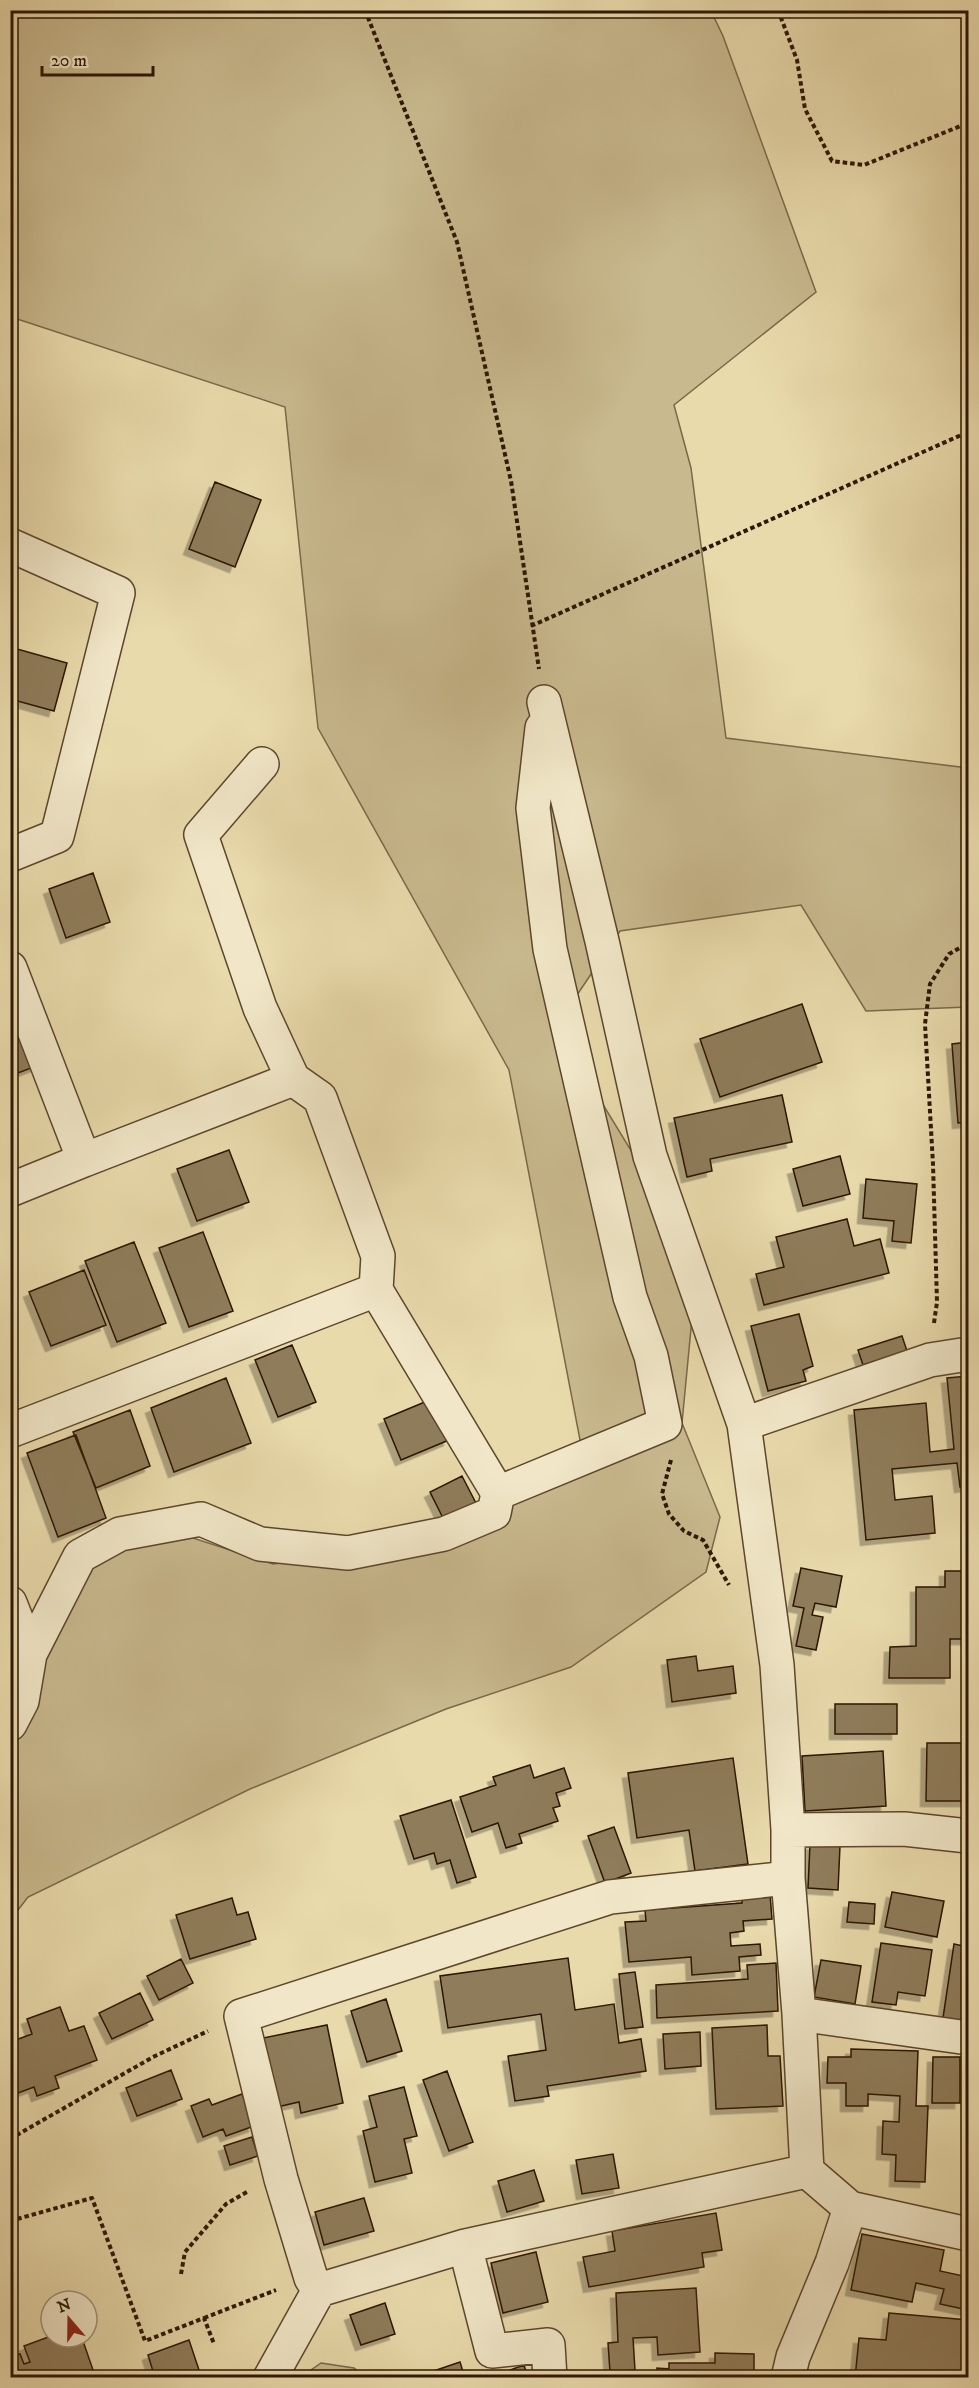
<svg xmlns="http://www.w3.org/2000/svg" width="979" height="2388" viewBox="0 0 979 2388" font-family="'IM FELL DW Pica',serif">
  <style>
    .green { fill: #c9b98e; stroke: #7b6848; stroke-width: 1.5 }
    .building { fill: #8f7c5a; stroke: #2d1602; stroke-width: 1.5; filter: url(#shadow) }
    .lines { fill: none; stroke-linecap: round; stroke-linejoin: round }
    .street-casing { stroke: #5c472c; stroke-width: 36 }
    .path { stroke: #2d1602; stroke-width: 4; stroke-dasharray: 4.5 3; stroke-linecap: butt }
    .street { stroke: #f1e7c8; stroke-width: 33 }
  </style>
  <defs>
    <filter id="shadow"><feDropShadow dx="-5.5" dy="5.5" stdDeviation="0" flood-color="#0004"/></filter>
  </defs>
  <rect width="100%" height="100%" fill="#e9daab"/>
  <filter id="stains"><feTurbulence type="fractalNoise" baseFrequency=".00333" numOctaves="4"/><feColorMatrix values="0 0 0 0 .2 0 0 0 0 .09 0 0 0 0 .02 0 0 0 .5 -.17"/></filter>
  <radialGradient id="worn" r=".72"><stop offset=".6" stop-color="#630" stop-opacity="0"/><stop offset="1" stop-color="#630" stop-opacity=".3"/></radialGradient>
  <path class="green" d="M11,11H711L723,36L816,292L674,405L691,468L726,738L968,768V1007L866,1011L801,905L620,931L577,995L602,1103L674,1221L692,1318L682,1423L720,1517L706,1572L571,1667L446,1709L250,1789L28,1897L11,1919L10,1695L77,1553L156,1526L273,1564L450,1540L581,1445L509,1070L318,728L285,407L11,317Z
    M321,2363L354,2368L365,2377H301Z"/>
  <path class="building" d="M215,482L261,500L235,567L189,549Z
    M10,647L67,663L54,711L10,699Z
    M93,873L110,922L66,938L49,889Z
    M802,1004L822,1062L720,1097L700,1039Z
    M21,1019L39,1065L10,1076V1022Z
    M968,1042V1122L958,1123L952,1044Z
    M782,1095L792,1142L710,1159L712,1171L687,1177L674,1118Z
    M229,1150L249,1202L197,1221L177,1169Z
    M840,1156L850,1194L803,1206L793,1169Z
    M866,1179L917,1184L911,1243L892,1241L894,1221L863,1218Z
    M847,1219L854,1246L880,1239L889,1273L764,1305L756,1274L784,1267L776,1237Z
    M203,1232L233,1311L189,1327L159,1248Z
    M134,1242L166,1323L117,1342L85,1261Z
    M84,1270L106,1325L51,1346L29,1292Z
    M799,1314L813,1366L803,1370L806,1381L768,1391L751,1326Z
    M902,1336L907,1351L863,1365L858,1350Z
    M292,1345L316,1402L278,1417L255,1360Z
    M968,1376V1486L960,1487L957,1463L892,1469L895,1500L932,1496L935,1533L866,1540L854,1410L926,1403L930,1452L954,1449L947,1378Z
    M226,1378L251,1443L174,1472L151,1408Z
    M432,1399L449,1440L401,1460L384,1419Z
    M130,1410L150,1466L96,1488L73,1432Z
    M76,1435L106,1518L58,1537L27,1453Z
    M462,1476L479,1509L447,1526L430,1492Z
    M801,1568L842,1576L836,1607L815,1603L812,1615L823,1617L816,1650L796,1646L804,1608L793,1606Z
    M945,1571H968V1639H950V1678H889L890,1647L916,1646V1587H945Z
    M696,1656L698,1671L733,1666L736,1693L672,1702L667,1660Z
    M835,1704H897V1734H835Z
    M927,1743H968V1801H926Z
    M883,1751L886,1806L805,1811L802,1756Z
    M733,1758L748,1864L695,1871L689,1830L637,1838L628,1773Z
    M530,1765L534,1778L564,1768L571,1788L556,1793L560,1806L553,1808L558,1821L519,1834L522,1843L506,1848L498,1823L472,1832L460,1797L496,1785L493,1777Z
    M451,1800L476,1877L457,1883L450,1860L437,1864L434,1853L414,1859L400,1816Z
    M614,1827L631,1873L605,1883L588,1836Z
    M810,1844L840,1846L838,1890L808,1888Z
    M892,1892L944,1901L937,1937L885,1927Z
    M770,1894L772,1919L743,1921L744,1931L730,1933L731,1946L760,1944L761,1955L739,1957L740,1971L692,1975L691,1957L629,1962L625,1922L646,1921L645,1910L742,1903V1897Z
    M232,1898L237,1915L248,1912L256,1939L190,1959L176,1915Z
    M849,1902L875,1904L874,1924L847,1922Z
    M881,1943L932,1950L925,1996L898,1992L896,2005L872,2002Z
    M954,1944L968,1947V2022L943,2018Z
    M568,1958L575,2010L614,2004L619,2043L641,2039L646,2071L547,2086L549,2096L515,2101L508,2056L546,2050L541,2014L448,2028L440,1976Z
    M181,1959L193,1983L159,2000L147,1976Z
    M821,1960L861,1966L855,2004L814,1997Z
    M776,1963L778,2011L657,2018L656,1985L748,1979L747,1965Z
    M635,1972L643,2027L625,2029L619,1974Z
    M140,1993L153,2020L112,2039L99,2013Z
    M386,1999L402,2051L367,2062L351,2011Z
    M60,2007L69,2031L84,2026L97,2060L55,2076L59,2088L37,2096L34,2087L10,2096V2042L32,2034L27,2019Z
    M327,2025L343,2103L301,2113L299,2102L277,2107L263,2038Z
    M767,2025L768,2056H780L783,2106L716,2109L712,2028Z
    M700,2032L701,2066L665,2069L663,2034Z
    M851,2049L918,2051L916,2106H928L925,2182L895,2181L896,2155L882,2154L883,2121L899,2122L900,2096L868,2094V2106H846V2083H827L828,2057H851Z
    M933,2057H960V2103H932Z
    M171,2070L182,2099L137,2116L126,2088Z
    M447,2071L473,2142L449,2151L423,2080Z
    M404,2087L417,2136L404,2139L412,2173L375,2182L363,2131L377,2127L369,2096Z
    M242,2094L254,2126L226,2136L223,2129L203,2137L191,2106L209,2099L212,2105Z
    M252,2137L258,2156L230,2165L224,2146Z
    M613,2154L619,2188L582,2194L576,2160Z
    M534,2170L544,2201L507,2212L498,2181Z
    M364,2198L374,2231L324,2245L315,2212Z
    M716,2213L722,2250L702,2253L704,2267L589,2287L583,2257L615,2251L612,2231Z
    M862,2234L944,2250L940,2271L968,2277V2310L940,2304L944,2289L916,2283L912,2302L851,2290Z
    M536,2252L548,2302L503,2313L491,2263Z
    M696,2288L700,2352L658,2355L657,2337L633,2338L635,2370L610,2372L608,2343L618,2342L616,2293Z
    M385,2303L395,2334L361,2345L350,2315Z
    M889,2313L968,2320V2378H855L859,2338L886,2340Z
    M51,2336L68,2337L71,2345L83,2341L93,2370L74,2378H10V2357L20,2354L24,2364L30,2362L24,2346Z
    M189,2340L199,2370L177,2378H155L148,2355Z
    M715,2353L754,2354V2378H657V2368L669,2369V2363H715Z
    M460,2362L465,2378H420L419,2376Z
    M524,2365L528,2378H488Z"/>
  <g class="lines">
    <defs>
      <path id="street" d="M10,545L118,593L57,836L10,855
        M262,764L201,835L260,1008L293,1079
        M10,968L84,1160L293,1079L320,1098L378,1256L376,1290L498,1493
        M10,1190L84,1160
        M744,1424L930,1360L968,1354
        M10,1431L376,1290
        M10,1603L30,1654
        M10,1724L22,1701L30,1654L80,1556L120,1534L201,1519L260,1544L348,1553L444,1534L494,1513L498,1493L665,1424L651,1356L630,1297L550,949L533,808L542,728
        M788,1830L904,1829L968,1836
        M799,2014L968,2038
        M850,2208L968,2234
        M465,2246L492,2351L548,2345L550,2378
        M319,2290L311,2278L281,2179L241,2016L610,1897L788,1878
        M270,2378L319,2290L465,2246L807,2171L799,2014L788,1878V1830L777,1665L744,1424L650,1156L602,941L544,702
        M788,2378L793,2357L832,2263L850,2208L807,2171"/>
    </defs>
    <use href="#street" class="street-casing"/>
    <path class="path" d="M365,10L457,242L511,481L539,669
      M778,10L797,60L805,109L832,161L864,165L968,123
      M531,626L968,432
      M934,1323L937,1302L933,1164L925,1024L930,984L949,954L968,943
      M671,1460L662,1494L669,1514L684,1531L703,1540L729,1585
      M10,2139L153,2057L208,2031
      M10,2221L92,2198L145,2341L204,2318L214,2344
      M181,2274L185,2252L226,2204L247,2192
      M204,2318L276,2290"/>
    <use href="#street" class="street"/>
  </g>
  <rect width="979" height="2388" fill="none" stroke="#e9daab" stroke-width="36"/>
  <rect x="12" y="12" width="955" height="2364" fill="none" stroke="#2d1602" stroke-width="3"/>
  <rect x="18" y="18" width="943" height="2352" fill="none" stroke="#2d1602" stroke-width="1.5"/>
  <g transform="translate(69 2319) rotate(340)"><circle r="28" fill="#f1e7c8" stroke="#a39379" stroke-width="1.5"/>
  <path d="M0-4.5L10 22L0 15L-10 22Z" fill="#8f2418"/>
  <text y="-9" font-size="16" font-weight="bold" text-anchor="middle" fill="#2d1602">N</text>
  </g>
  <path d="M42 66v9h111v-9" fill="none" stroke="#2d1602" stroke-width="3"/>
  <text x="51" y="66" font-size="18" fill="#2d1602" stroke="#f1e7c8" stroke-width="4.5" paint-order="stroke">20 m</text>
  <rect width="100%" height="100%" filter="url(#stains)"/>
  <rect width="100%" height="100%" fill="url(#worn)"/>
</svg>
